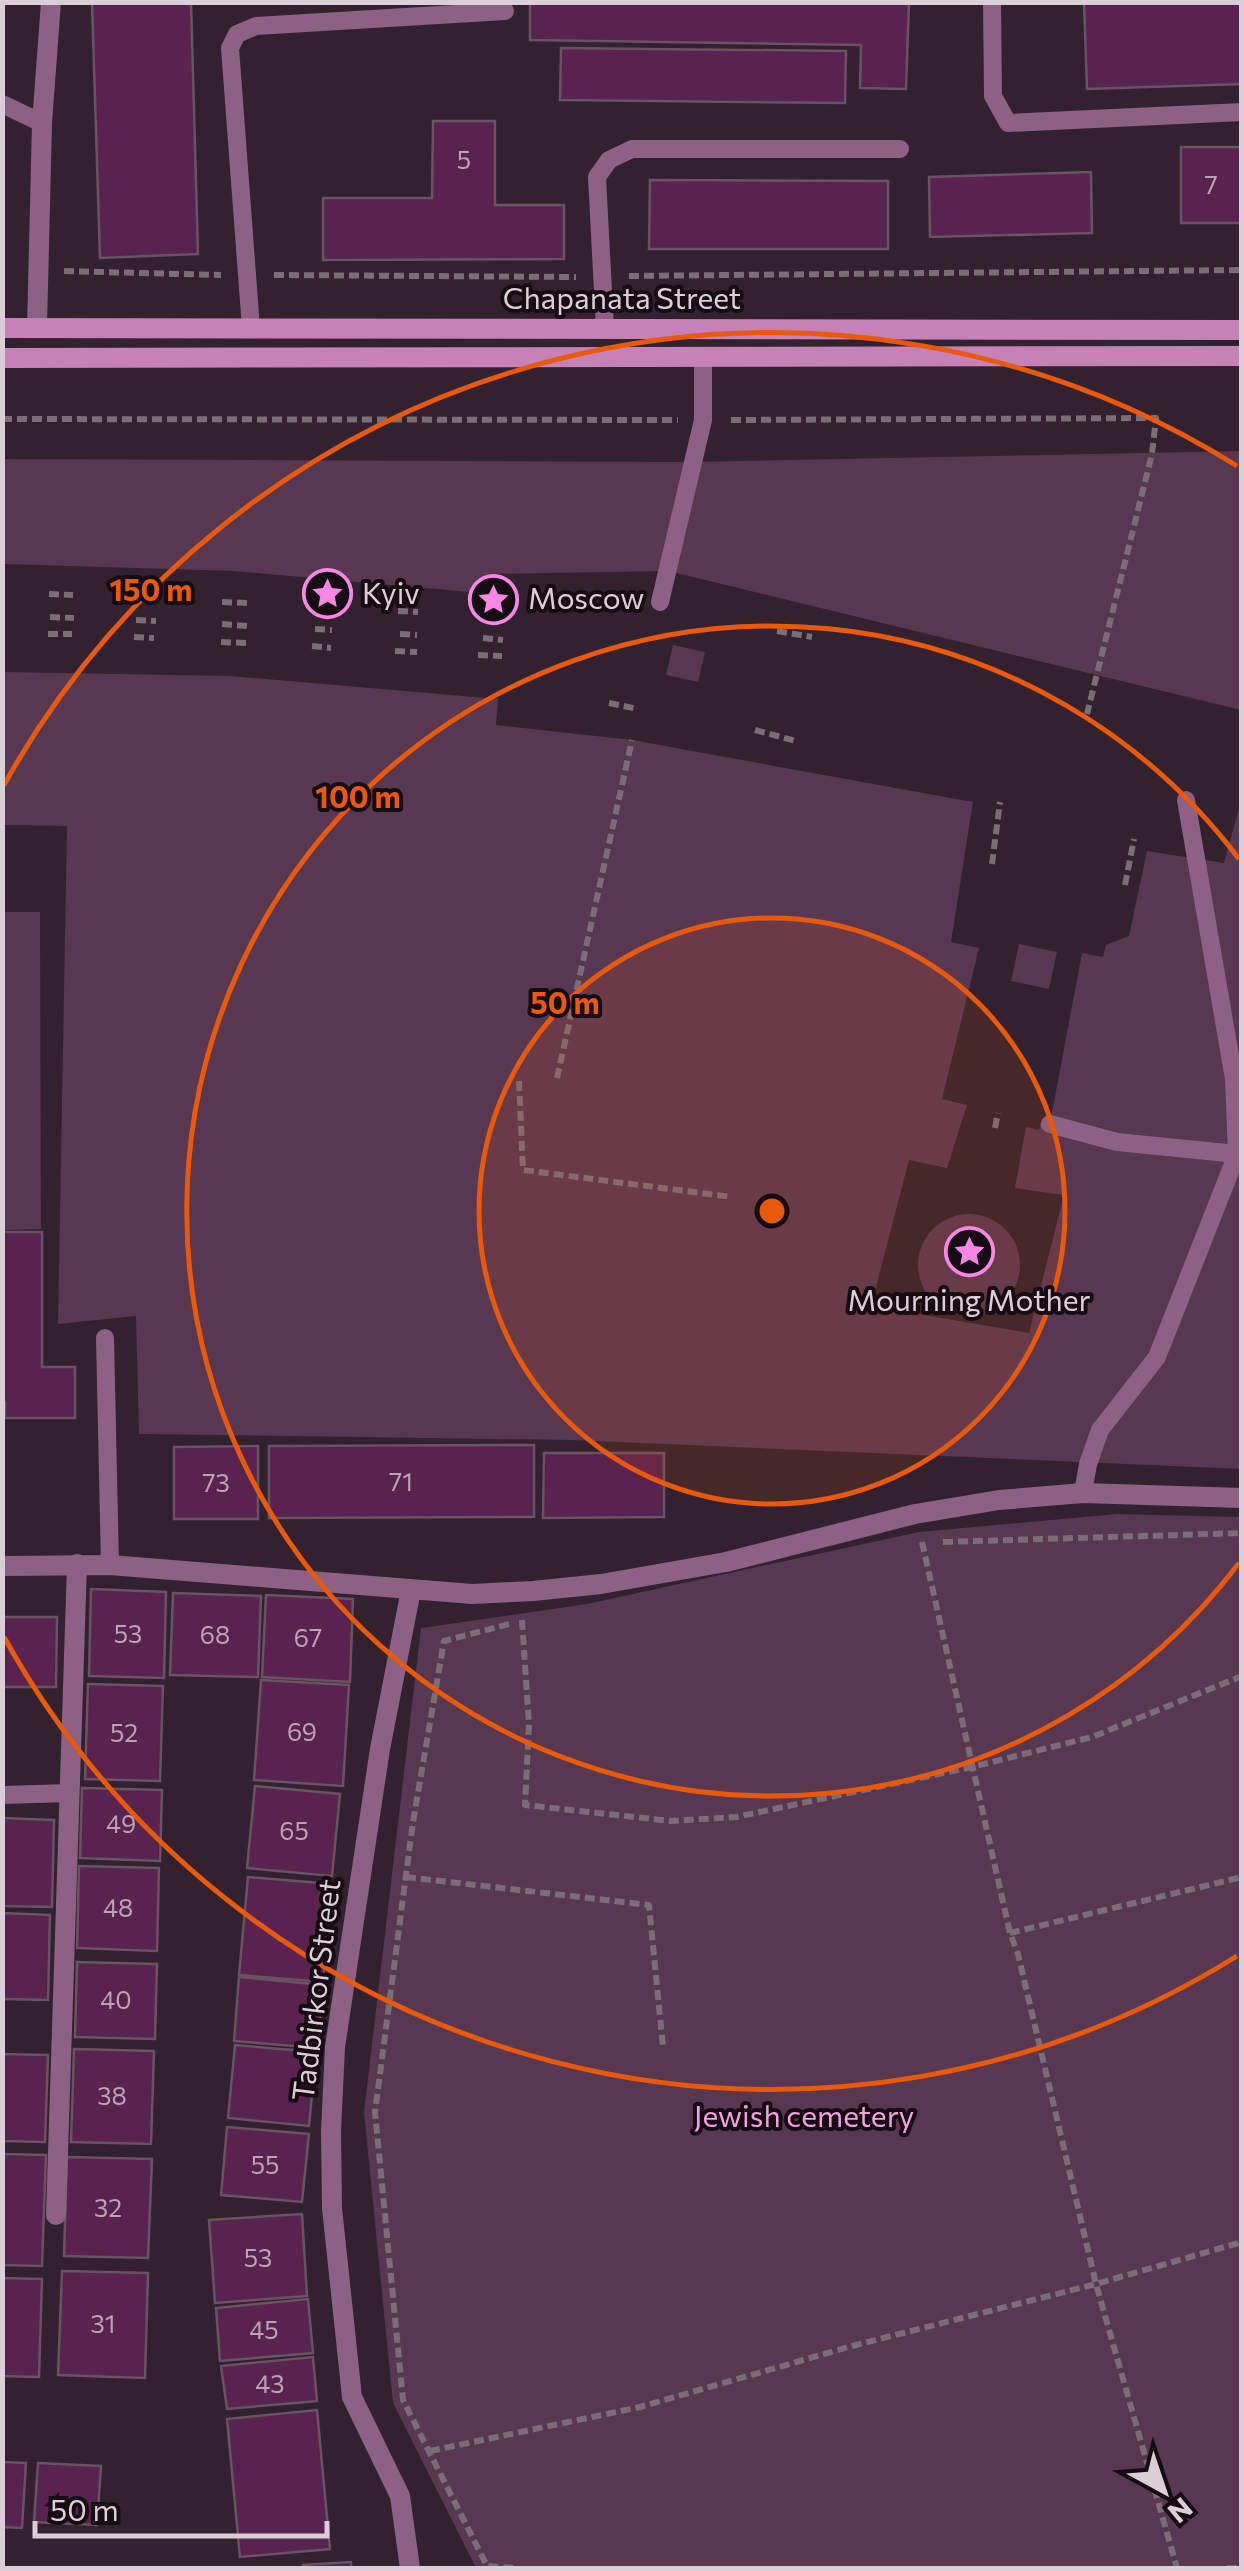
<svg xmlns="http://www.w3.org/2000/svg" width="1244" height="2571" viewBox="0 0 1244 2571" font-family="Commissioner,sans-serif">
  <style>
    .green { fill: #583751 }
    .building { fill: #59224f; stroke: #675362; stroke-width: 2.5 }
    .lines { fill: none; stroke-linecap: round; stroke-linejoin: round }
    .path { stroke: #7b6d78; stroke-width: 6; stroke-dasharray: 10 5; stroke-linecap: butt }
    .lane { stroke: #8c6183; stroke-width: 18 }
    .street { stroke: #8c6183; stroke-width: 20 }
    .secondary { stroke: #c681b7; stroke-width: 20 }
    .ring { fill: none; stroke: #e8590c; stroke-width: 5 }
    .labels { text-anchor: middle; stroke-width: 8; stroke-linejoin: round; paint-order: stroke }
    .number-label { font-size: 25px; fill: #baa3b5 }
    .street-label { font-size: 30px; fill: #daced7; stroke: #150d13 }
    .poi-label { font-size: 30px; fill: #daced7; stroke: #150d13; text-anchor: start }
    .park-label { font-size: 30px; fill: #f49fe2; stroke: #150d13 }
    .centre { fill: #e8590c; stroke: #150d13; stroke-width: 5 }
    .ring-label { font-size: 30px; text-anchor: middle; font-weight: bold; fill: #e8590c; stroke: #150d13; stroke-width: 8; stroke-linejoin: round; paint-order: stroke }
  </style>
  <rect width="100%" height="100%" fill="#32212e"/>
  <path class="green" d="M1241,451V710L668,571L493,574L492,594L235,571L3,564V459L692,462Z
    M673,645L705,652L698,682L666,675Z
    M3,672L230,676L498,699L496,725L632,740L973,802L951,942L979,948L942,1099L967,1105L947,1168L909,1160L871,1306L1029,1333L1064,1195L1015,1188L1026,1127L1039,1130L1041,1121L1050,1123L1082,953L1103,957L1106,945L1129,936L1147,851L1224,863L1241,801V1469L572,1440L139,1434L136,1316L58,1324L67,826L3,825Z
    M2,912H40L41,1229L3,1230Z
    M1019,944L1057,952L1049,989L1011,981Z
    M918 1265a51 51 0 1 1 102 0a51 51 0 1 1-102 0Z
    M1117,1514L1241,1517V2568H476L393,2403L364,2112L421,1628L587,1604L919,1532Z"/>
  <path class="building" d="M92,2H191L198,254L100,258Z
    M530,2H909L906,89L860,88L861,45L530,40Z
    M1084,2H1242V84L1087,89Z
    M561,48L846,51L845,103L560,100Z
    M433,121H495V205H564V259L323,260V198H432Z
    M1181,147H1242V223H1181Z
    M1091,172L1092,233L930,237L929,177Z
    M650,180L888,181V249H649Z
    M2,1232H42V1367H75V1418H5V1402H2Z
    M534,1445V1517L269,1518V1446Z
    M258,1446V1519H174V1447Z
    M544,1453H664V1517L543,1518Z
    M91,1589L166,1592L164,1678L89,1676Z
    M173,1593L261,1596L258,1677L170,1675Z
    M266,1595L353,1599L350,1682L262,1677Z
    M2,1617H57L56,1687H2Z
    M261,1680L349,1685L343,1786L254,1780Z
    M88,1684L163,1686L160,1781L85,1779Z
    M255,1786L340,1794L332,1876L247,1868Z
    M82,1788L162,1790L160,1861L80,1858Z
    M2,1818L54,1820L52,1907L2,1906Z
    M79,1866L159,1868L157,1951L77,1948Z
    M248,1877L332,1884L323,1982L239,1975Z
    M2,1913L50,1915L48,2000L2,1999Z
    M77,1962L157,1964L155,2039L75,2037Z
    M239,1977L323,1985L317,2048L234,2041Z
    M235,2045L316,2052L309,2126L228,2118Z
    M74,2049L154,2051L151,2144L71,2142Z
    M2,2054L48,2055L45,2142L2,2141Z
    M227,2127L309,2134L302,2202L221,2195Z
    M2,2154L46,2155L42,2266L2,2265Z
    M67,2157L152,2159L148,2258L64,2256Z
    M302,2214L307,2296L215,2303L209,2220Z
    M62,2271L148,2273L145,2378L58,2375Z
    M2,2278L42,2279L39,2377L2,2376Z
    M308,2299L313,2353L220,2361L216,2308Z
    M313,2357L317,2401L227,2409L221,2366Z
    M317,2410L330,2549L240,2557L227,2419Z
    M2,2462L26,2463L22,2528L2,2527Z
    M38,2463L101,2466L97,2525L34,2522Z
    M351,2562V2568H303V2565Z"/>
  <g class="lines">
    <path class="path" d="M64,271L221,275
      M274,275L576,277
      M629,276L1242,270
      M2,419L678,420
      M731,420L1156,418L1152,454L1087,714
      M49,594L73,595
      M135,597L154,598
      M222,602L248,603
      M315,607L331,608
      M398,611L418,612
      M480,616L502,617
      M50,617L74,618
      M136,620L156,621
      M222,624L248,626
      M315,629L332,630
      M777,631L812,637
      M48,634H72
      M400,634L417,635
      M134,637L154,638
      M483,638L503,640
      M221,642L246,643
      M312,646L331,648
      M395,651L417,652
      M478,655L502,656
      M609,703L638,709
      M755,730L796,741
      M992,864L1000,802
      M1125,885L1134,839
      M557,1078L632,740
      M519,1081L523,1170L732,1197
      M995,1128L998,1113
      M922,1542L1010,1933L1018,1954L1096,2284L1177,2568
      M943,1542L1242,1533
      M522,1620L529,1724L525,1805L671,1821L736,1817L972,1767L1092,1737L1242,1676
      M509,1624L444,1641L413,1822L375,2112L403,2400L487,2566L516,2568
      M406,1877L649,1905L663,2047
      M1010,1933L1242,1877
      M430,2451L640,2407L852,2346L1096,2284L1242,2242
      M1227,2568H1242"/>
    <path class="lane" d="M992,2L993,96L1008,123L1242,112
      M2,104L42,123
      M251,328L230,48L237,34L256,26L505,11
      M605,329L597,177L609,160L632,149H900
      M660,602L703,420V357
      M1050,1124L1117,1142L1237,1154
      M105,1338L110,1565
      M1083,1493L1088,1464L1100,1430L1157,1357L1237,1154L1234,1079L1186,800
      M2,1795L70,1793"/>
    <path class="street" d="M37,328L42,123L51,2
      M2,1566L110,1565L472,1594L533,1591L601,1584L726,1562L915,1514L999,1500L1083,1493L1242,1498
      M56,2215L77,1564
      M410,2568L400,2496L352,2397L332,2208L331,2131L335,2047L380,1749L411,1590"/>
    <path class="secondary" d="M2,328L1242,330
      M2,358L1242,356"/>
  </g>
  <circle cx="772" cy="1211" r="293" fill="#e8590c" fill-opacity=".12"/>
  <g class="ring">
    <circle cx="772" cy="1211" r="293"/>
    <path d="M1239 1563A585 585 0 1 1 1239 859"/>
    <path d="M1237 1956A878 878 0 0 1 4 1637M4 785A878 878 0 0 1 1237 466"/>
  </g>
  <defs>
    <symbol id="sight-ring" viewBox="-11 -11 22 22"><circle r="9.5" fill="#150d13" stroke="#fb86e4" stroke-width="1.5"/><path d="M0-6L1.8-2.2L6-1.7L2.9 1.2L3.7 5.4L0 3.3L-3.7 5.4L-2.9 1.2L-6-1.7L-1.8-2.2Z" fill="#fb86e4"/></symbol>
  </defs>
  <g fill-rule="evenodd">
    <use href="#sight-ring" x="300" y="566" width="55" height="55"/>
    <use href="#sight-ring" x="466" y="572" width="55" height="55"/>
    <use href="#sight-ring" x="942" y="1224" width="55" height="55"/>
  </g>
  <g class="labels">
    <g class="number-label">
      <text x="464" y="169">5</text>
      <text x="1211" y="194">7</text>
      <text x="401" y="1491">71</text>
      <text x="216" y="1492">73</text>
      <text x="128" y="1643">53</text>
      <text x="215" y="1644">68</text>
      <text x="308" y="1647">67</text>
      <text x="302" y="1741">69</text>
      <text x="124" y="1742">52</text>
      <text x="121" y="1833">49</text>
      <text x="294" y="1840">65</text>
      <text x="118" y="1917">48</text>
      <text x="116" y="2009">40</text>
      <text x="112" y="2105">38</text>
      <text x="265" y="2174">55</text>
      <text x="108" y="2217">32</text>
      <text x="258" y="2267">53</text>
      <text x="103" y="2333">31</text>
      <text x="264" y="2339">45</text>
      <text x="270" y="2393">43</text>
    </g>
    <g class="street-label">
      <text x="622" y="309">Chapanata Street</text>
      <text transform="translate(317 1990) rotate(-83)" y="10">Tadbirkor Street</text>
    </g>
    <g class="poi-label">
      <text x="362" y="604">Kyiv</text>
      <text x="528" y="609">Moscow</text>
      <text x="969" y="1311" text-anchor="middle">Mourning Mother</text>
    </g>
    <g class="park-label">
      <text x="804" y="2127">Jewish cemetery</text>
    </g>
  </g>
  <circle cx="772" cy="1211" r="15" class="centre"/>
  <g class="ring-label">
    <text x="151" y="601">150 m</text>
    <text x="358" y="808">100 m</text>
    <text x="565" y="1014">50 m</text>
  </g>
  <rect width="1244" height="2571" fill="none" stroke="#daced7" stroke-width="10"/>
  <g transform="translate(1164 2491) rotate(140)" stroke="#150d13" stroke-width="8" paint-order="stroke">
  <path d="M0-8L18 38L0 25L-18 38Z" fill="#daced7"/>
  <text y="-15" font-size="28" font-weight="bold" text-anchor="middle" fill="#daced7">N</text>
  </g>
  <path d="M35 2521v15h292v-15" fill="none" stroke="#daced7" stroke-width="5"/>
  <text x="50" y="2521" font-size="30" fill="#daced7" stroke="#150d13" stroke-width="8" paint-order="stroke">50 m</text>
</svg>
